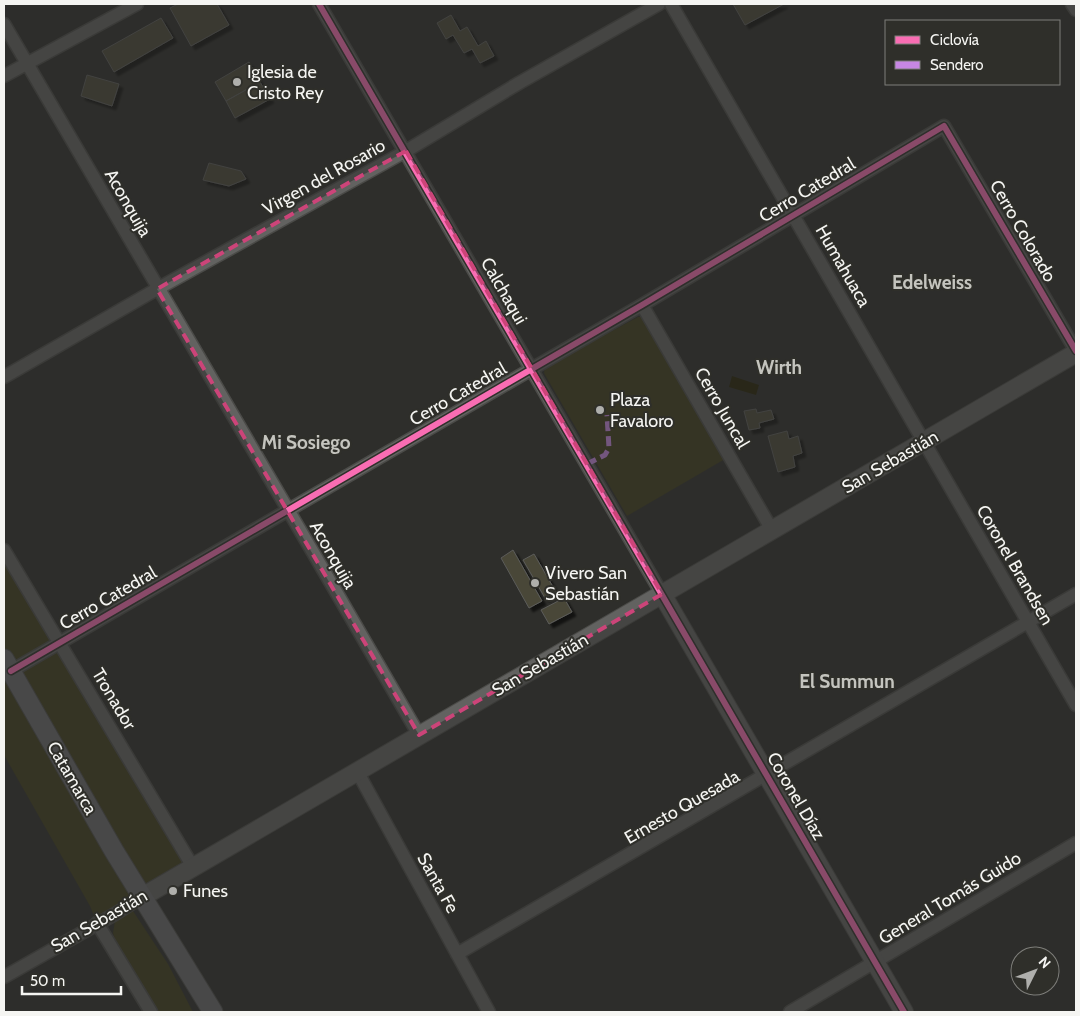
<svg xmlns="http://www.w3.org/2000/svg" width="1080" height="1016" viewBox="0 0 1080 1016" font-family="Cabin,sans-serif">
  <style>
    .green { fill: #3e3c1b }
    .water { fill: #242104 }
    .building { fill: #484738; stroke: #5c5c5a; filter: url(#shadow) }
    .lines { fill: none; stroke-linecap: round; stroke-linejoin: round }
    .street-casing { stroke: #4b4b48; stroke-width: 15 }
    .secondary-casing { stroke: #4b4b48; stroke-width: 20 }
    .primary-casing { stroke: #4b4b48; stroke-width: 21 }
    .street { stroke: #626260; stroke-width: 12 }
    .secondary { stroke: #626260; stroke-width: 18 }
    .primary { stroke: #68686b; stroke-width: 19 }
    .quiet { stroke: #c787e3; stroke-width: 5; stroke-dasharray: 10 5; stroke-linecap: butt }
    .cycleway-casing { stroke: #2f2f2a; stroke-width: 9 }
    .cycleway { stroke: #f96db3; stroke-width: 6 }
    .marked { fill: none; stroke: #cc4479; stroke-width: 4; stroke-dasharray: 10 6; stroke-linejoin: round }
    .poi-dot { fill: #afafac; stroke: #2f2f2a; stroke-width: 2 }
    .labels { text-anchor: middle; stroke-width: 4; stroke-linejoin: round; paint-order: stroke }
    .poi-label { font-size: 18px; fill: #f5f5f2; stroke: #2f2f2a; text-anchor: start }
    .street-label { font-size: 18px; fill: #f5f5f2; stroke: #2f2f2a }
    .neighbourhood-label { font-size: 19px; font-weight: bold; fill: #c4c4be; stroke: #2f2f2a }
  </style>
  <defs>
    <filter id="shadow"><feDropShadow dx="4" dy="4" stdDeviation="1" flood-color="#0009"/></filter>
  </defs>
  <rect width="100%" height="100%" fill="#2e2e2b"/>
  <path class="green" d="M638,317H642L725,459L627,516L544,373L545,367Z
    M4,550L193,867L97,923L90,906L4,755Z
    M133,911L168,964L193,1012H156L119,952L113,933L115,921L125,913Z"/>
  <path class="water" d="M732,376L759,385L756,395L729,387Z"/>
  <path class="building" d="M178,4H217L229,25L191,46L170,8Z
    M733,4H784L745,25Z
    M451,15L460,31L467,27L478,46L486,41L494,56L480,63L472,49L464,53L453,35L446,39L437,23Z
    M161,18L173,38L114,72L102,51Z
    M249,62L260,82L226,101L215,82Z
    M87,75L119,84L112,106L81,96Z
    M260,82L270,99L235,118L226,101Z
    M209,163L241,171L246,179L229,186L203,180Z
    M756,409L757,413L771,410L774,419L759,423L760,428L749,430L744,411Z
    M787,431L789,439L798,436L802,453L793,456L795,467L778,472L768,436Z
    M513,550L542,601L529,608L501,558Z
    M534,554L556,592L545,598L523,560Z
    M564,598L572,612L549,624L541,610Z"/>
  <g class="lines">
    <defs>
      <path id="street" d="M319,4L662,594
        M671,4L1076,705
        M1072,4L1076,10
        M4,24C141,261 282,497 419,735
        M4,76L137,4
        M642,305L772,530
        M4,377L157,289L406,151L519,83L659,4
        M4,550L193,867
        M11,671L642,305L944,126L1076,351
        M357,771L489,1012
        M97,923L151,1012
        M457,954L1076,594
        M4,977L115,914L142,897
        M790,1012L1076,843"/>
      <path id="secondary" d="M662,594L904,1012
        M142,897L1076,353"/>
      <path id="primary" d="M4,659L114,851L213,1012"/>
    </defs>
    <use href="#street" class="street-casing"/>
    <use href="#secondary" class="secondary-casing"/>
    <use href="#primary" class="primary-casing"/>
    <use href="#street" class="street"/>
    <use href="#secondary" class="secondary"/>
    <use href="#primary" class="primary"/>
    <path class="quiet" d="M587,464L605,455L609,448L607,415"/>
    <defs>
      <path id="cycleway" d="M319,4L904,1012
        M11,671L642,305L944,126L1076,351"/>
    </defs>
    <use href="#cycleway" class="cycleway-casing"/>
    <use href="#cycleway" class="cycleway"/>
  </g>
  <path d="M0 0H1080V1016H0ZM406,151L662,594L419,735L157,289Z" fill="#2e2e2b" fill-opacity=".55" fill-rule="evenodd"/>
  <path class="marked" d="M406,151L662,594L419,735L157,289Z"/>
  <g class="poi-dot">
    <circle cx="237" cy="82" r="5"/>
    <circle cx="600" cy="410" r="5"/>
    <circle cx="535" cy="583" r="5"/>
    <circle cx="173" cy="891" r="5"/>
  </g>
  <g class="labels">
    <g class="poi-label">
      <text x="247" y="78">Iglesia de<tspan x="247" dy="21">Cristo Rey</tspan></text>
      <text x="610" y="406">Plaza<tspan x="610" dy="21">Favaloro</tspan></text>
      <text x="545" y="579">Vivero San<tspan x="545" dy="21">Sebastián</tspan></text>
      <text x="183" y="897">Funes</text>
    </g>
    <g class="street-label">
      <text transform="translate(324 177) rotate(-29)" y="6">Virgen del Rosario</text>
      <text transform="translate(807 190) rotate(-31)" y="6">Cerro Catedral</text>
      <text transform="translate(128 203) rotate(60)" y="6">Aconquija</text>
      <text transform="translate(1023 231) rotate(60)" y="6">Cerro Colorado</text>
      <text transform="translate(843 266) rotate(60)" y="6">Humahuaca</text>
      <text transform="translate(504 291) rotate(60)" y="6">Calchaqui</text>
      <text transform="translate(458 394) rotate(-30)" y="6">Cerro Catedral</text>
      <text transform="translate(722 408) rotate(60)" y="6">Cerro Juncal</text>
      <text transform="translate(890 462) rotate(-30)" y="6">San Sebastián</text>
      <text transform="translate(333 555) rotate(60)" y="6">Aconquija</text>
      <text transform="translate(1015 565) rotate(60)" y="6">Coronel Brandsen</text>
      <text transform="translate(108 598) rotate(-30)" y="6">Cerro Catedral</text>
      <text transform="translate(540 665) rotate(-30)" y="6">San Sebastián</text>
      <text transform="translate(114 699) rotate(59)" y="6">Tronador</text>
      <text transform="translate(72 778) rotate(60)" y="6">Catamarca</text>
      <text transform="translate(796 796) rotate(60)" y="6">Coronel Díaz</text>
      <text transform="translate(682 807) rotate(-30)" y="6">Ernesto Quesada</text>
      <text transform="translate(438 883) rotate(61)" y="6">Santa Fe</text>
      <text transform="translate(950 898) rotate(-31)" y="6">General Tomás Guido</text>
      <text transform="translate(99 921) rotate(-30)" y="6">San Sebastián</text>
    </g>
    <g class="neighbourhood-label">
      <text x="932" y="289">Edelweiss</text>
      <text x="779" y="374">Wirth</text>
      <text x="306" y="449">Mi Sosiego</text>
      <text x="847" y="688">El Summun</text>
    </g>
  </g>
  <rect width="1080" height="1016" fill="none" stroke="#f5f5f2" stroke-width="10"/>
  <rect x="885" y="20" width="175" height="65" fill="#2f2f2a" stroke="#7e7e7a"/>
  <rect x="895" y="36" width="25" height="8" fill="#f96db3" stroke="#7e7e7a"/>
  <text x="930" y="45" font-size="15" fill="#f5f5f2">Ciclovía</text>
  <rect x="895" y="61" width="25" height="8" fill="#c787e3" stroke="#7e7e7a"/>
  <text x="930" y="70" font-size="15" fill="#f5f5f2">Sendero</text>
  <g transform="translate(1035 971) rotate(48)"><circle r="24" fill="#2f2f2a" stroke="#7e7e7a"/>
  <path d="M0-4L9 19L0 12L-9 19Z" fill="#afafac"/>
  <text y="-8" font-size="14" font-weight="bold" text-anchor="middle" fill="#f5f5f2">N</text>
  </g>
  <path d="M22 986v8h99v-8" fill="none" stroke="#f5f5f2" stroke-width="2.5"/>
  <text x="30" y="986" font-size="15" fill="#f5f5f2" stroke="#2f2f2a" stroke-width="4" paint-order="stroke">50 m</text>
</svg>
